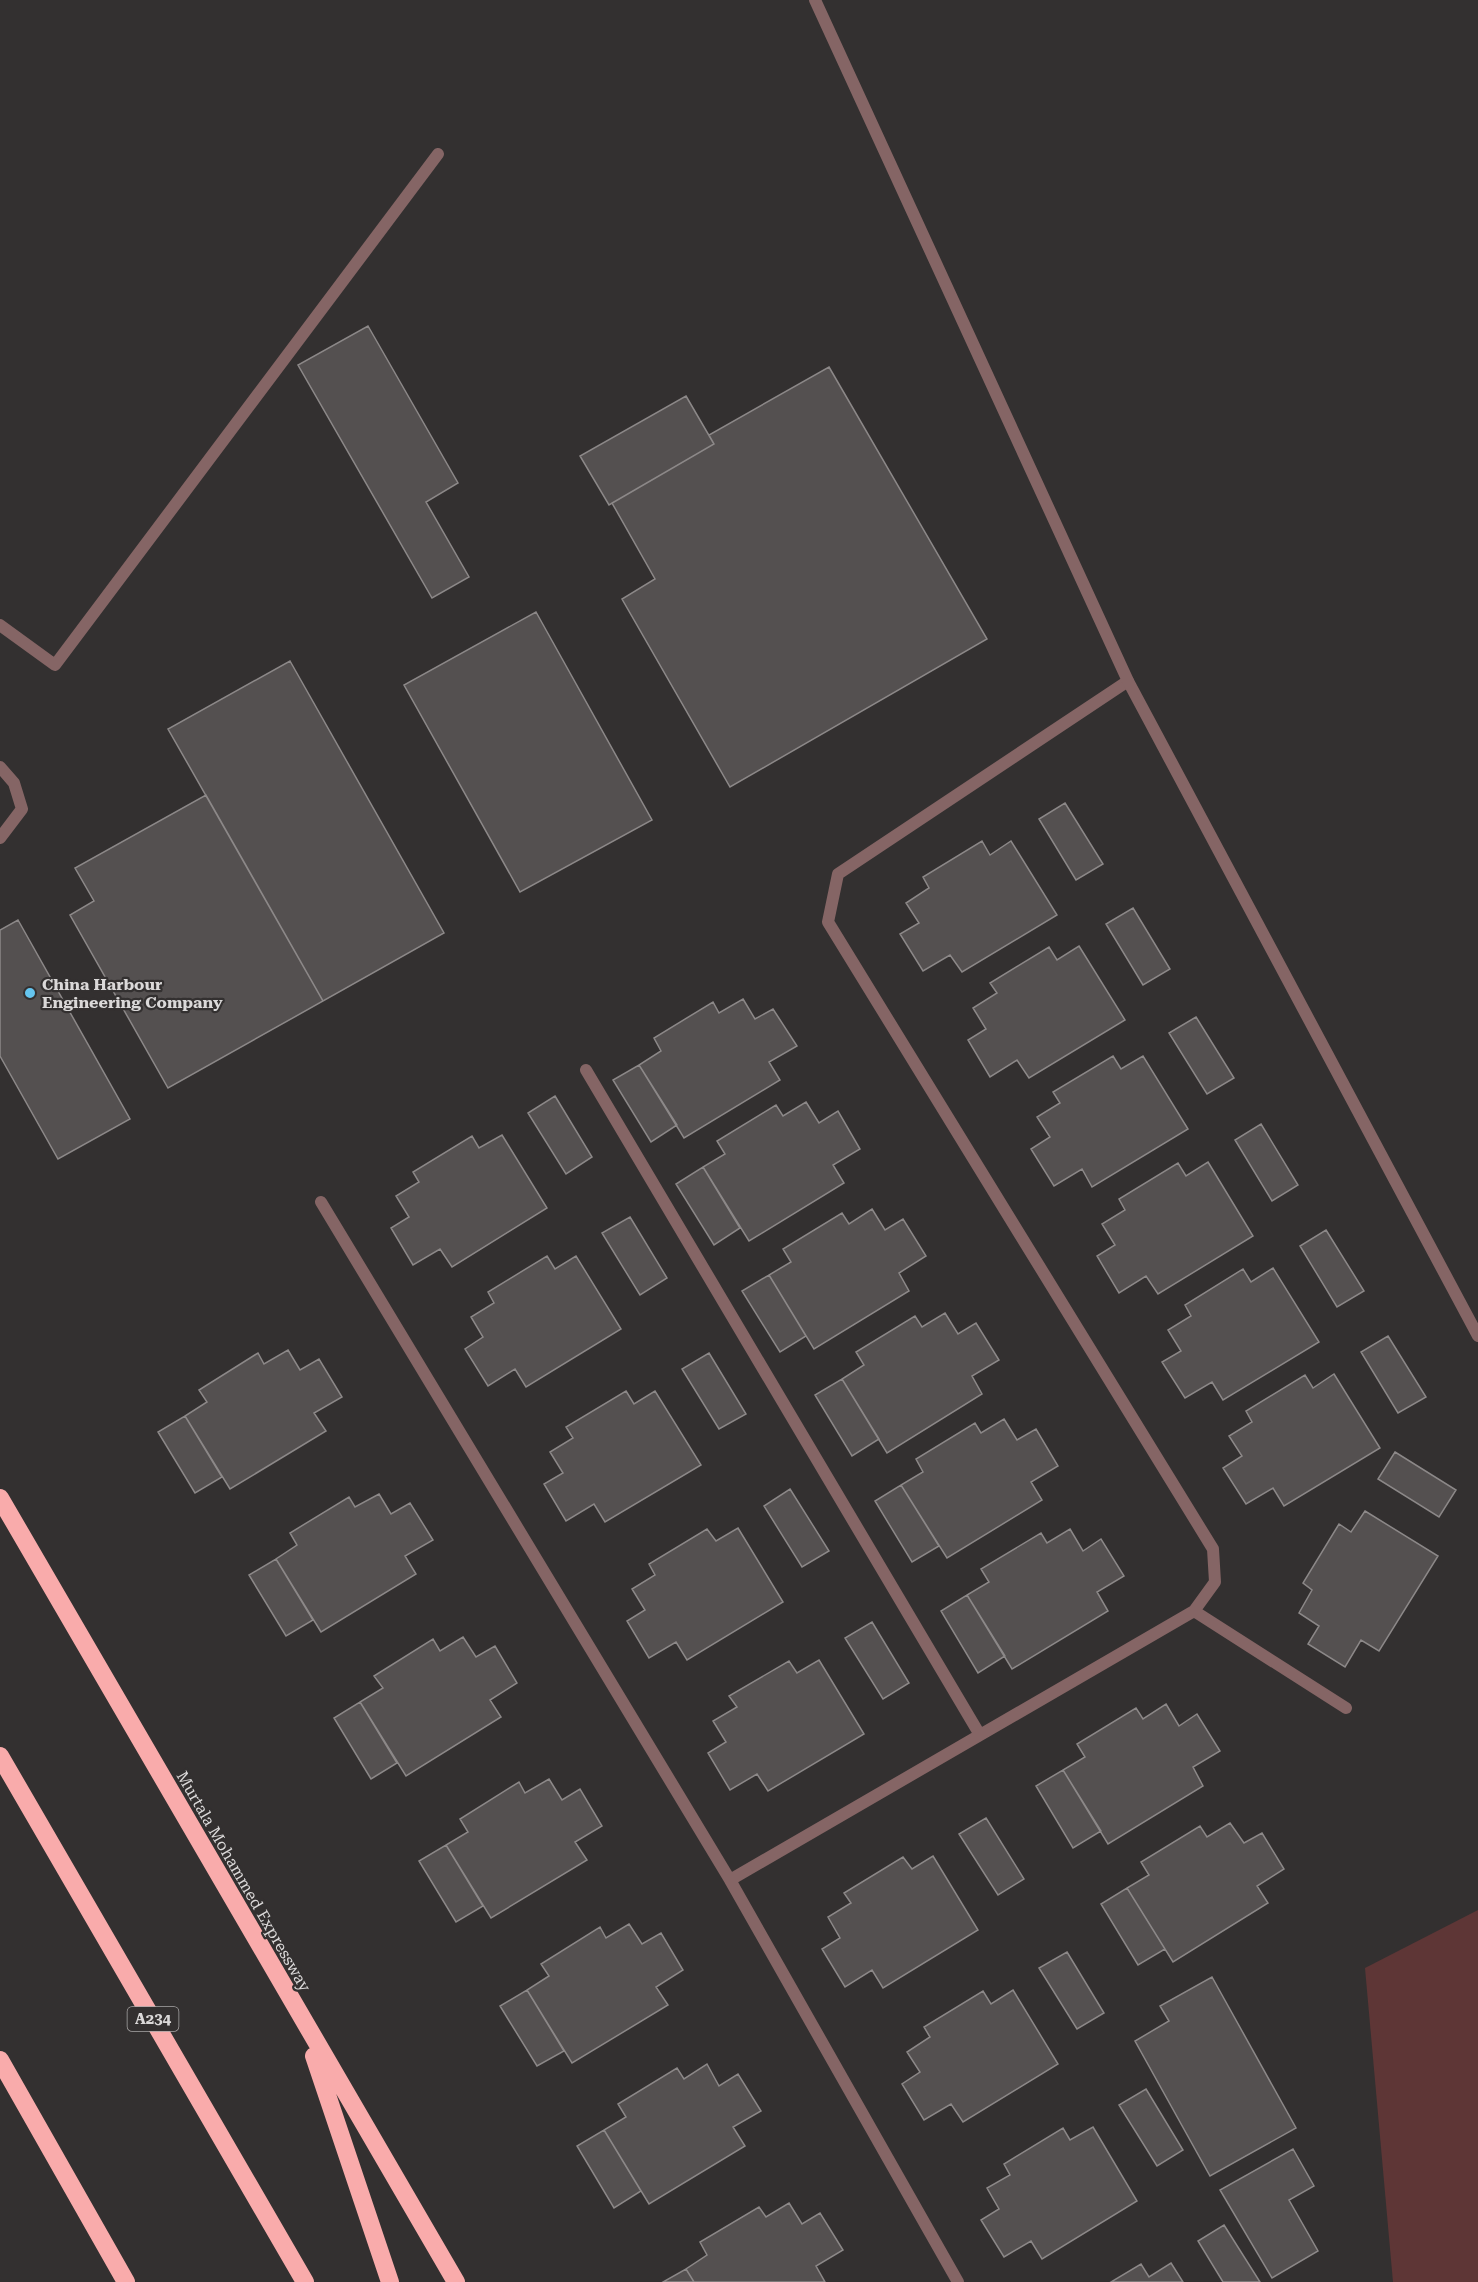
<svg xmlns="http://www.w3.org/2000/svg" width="1478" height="2282" viewBox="0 0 1478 2282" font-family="'Roboto Serif',serif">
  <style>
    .green { fill: #5e3636 }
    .building { fill: #545050; stroke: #8c8888; stroke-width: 1.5 }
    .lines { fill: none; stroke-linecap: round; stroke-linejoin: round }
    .lane { stroke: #856565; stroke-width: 12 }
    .street { stroke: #856565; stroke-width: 12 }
    .highway { stroke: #f9abab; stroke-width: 18 }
    .poi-dot { fill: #65c5ef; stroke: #333030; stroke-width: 2 }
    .labels { text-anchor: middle; stroke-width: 4.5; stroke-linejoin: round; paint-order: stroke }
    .shield { fill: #333030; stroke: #a9a6a6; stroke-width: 1.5 }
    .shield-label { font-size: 15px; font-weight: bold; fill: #dbd9d9 }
    .poi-label { font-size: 16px; font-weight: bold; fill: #dbd9d9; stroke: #333030; text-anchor: start }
    .street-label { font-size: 16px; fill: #dbd9d9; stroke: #333030 }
  </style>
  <rect width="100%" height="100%" fill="#333030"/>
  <path class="green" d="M1478,1910V2282H1393L1365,1968Z"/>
  <path class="building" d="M368,326L458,483L426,502L469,577L432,598L298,365Z
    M829,367L987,639L730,787L622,599L655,579L612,503L714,444L709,435Z
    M686,396L714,444L609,505L580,456Z
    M536,612L652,820L520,892L404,685Z
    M290,661L444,933L323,1001L168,729Z
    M206,795L323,1001L168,1088L70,915L94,901L75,868Z
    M1065,803L1103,864L1076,880L1039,819Z
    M982,841L990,855L1011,841L1057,915L962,972L950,955L923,971L900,934L919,923L906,903L929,888L923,877Z
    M1133,908L1170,969L1143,985L1106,924Z
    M18,920L130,1119L58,1159L0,1056V930Z
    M1079,946L1125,1020L1029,1078L1017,1060L990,1077L968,1040L986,1029L973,1008L997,993L990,983L1049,947L1057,960Z
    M743,999L755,1019L773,1009L797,1046L769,1062L780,1080L684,1138L639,1065L661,1051L654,1038L713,1002L719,1013Z
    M1196,1017L1234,1078L1207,1094L1169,1033Z
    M1113,1056L1121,1069L1143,1056L1188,1129L1092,1187L1082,1169L1054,1186L1031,1149L1050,1137L1037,1117L1060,1103L1053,1092Z
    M639,1065L677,1125L651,1142L613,1080Z
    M555,1096L592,1157L566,1174L528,1113Z
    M806,1102L819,1123L838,1111L860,1149L833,1165L844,1183L749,1241L703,1167L725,1154L717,1141L776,1105L783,1116Z
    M1261,1124L1298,1185L1272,1201L1235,1140Z
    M502,1135L547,1208L452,1267L440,1249L413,1265L391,1228L409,1217L396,1196L419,1182L413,1172L472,1136L479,1148Z
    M1208,1162L1253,1236L1158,1294L1146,1276L1119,1293L1097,1256L1115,1245L1102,1224L1125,1210L1119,1199L1178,1163L1186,1176Z
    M703,1167L740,1228L714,1245L676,1184Z
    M872,1209L885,1230L903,1219L926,1256L899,1273L909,1291L814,1349L769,1275L791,1262L783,1249L842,1213L849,1224Z
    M630,1217L667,1278L640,1295L602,1233Z
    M1326,1230L1364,1291L1337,1307L1300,1246Z
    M547,1256L555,1269L576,1256L621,1329L526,1387L515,1369L488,1386L465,1349L483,1337L471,1317L494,1303L488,1292Z
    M1273,1268L1319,1342L1223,1400L1212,1382L1185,1398L1162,1362L1181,1351L1168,1330L1191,1316L1185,1305L1243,1269L1251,1282Z
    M769,1275L806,1336L780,1352L742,1291Z
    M945,1313L958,1334L976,1323L999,1360L972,1376L982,1394L887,1453L842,1379L864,1365L856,1352L915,1316L922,1327Z
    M1388,1336L1426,1397L1398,1413L1361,1352Z
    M288,1350L300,1370L319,1359L342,1397L314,1413L326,1431L230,1489L185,1416L207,1402L199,1390L258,1353L264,1364Z
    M709,1353L746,1414L719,1429L682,1369Z
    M1334,1374L1380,1448L1284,1506L1273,1488L1246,1504L1223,1468L1242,1456L1229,1436L1252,1422L1246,1411L1305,1375L1313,1388Z
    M842,1379L879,1439L852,1456L815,1395Z
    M626,1391L634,1404L655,1391L701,1465L605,1522L594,1504L566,1521L544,1484L563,1473L550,1452L573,1438L566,1427Z
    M185,1416L222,1477L195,1493L158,1432Z
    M1004,1419L1017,1440L1036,1429L1058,1466L1031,1482L1042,1500L947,1558L901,1485L923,1472L916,1459L975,1423L981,1433Z
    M1395,1452L1456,1490L1439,1517L1378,1479Z
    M901,1485L939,1546L912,1562L875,1501Z
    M790,1489L829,1551L802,1567L764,1506Z
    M379,1494L391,1514L410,1503L433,1540L405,1556L416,1574L321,1632L276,1559L297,1545L290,1533L349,1497L355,1507Z
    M1365,1511L1438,1556L1379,1651L1361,1640L1345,1667L1308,1644L1319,1626L1299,1613L1312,1590L1303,1583L1339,1524L1351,1532Z
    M738,1528L783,1602L687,1660L676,1642L649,1658L627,1621L645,1610L632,1589L655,1575L649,1564L707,1529L716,1541Z
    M1070,1529L1083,1551L1101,1539L1124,1576L1097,1592L1108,1611L1012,1669L967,1595L989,1582L981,1569L1041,1533L1047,1543Z
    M276,1559L313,1620L286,1636L249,1575Z
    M967,1595L1005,1656L978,1673L941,1611Z
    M872,1622L909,1683L883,1699L845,1638Z
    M463,1637L476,1657L495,1646L517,1683L490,1700L501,1717L406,1776L360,1702L383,1688L374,1676L433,1639L440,1651Z
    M819,1660L864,1734L768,1791L757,1774L730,1790L708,1753L726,1742L713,1721L737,1707L729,1696L789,1661L797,1673Z
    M360,1702L397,1763L371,1779L334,1718Z
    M1166,1704L1179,1726L1197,1714L1220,1751L1193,1767L1203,1786L1108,1844L1063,1770L1085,1757L1077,1744L1136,1708L1143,1719Z
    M1063,1770L1101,1831L1073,1848L1036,1786Z
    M549,1779L562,1800L580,1789L602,1826L575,1842L587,1860L491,1918L446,1845L468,1832L460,1819L519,1782L525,1793Z
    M986,1818L1024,1879L998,1895L959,1834Z
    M1230,1823L1244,1843L1262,1833L1284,1869L1257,1886L1268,1903L1173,1962L1127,1888L1149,1875L1141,1862L1200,1826L1207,1837Z
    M446,1845L483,1906L456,1922L419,1861Z
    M933,1856L978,1930L883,1988L872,1970L845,1987L822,1949L840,1938L828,1917L851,1903L844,1893L903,1857L912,1869Z
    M1127,1888L1165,1949L1138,1965L1101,1904Z
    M629,1924L642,1944L661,1933L683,1970L656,1987L668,2005L572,2063L527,1990L549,1976L541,1964L600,1927L606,1938Z
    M1067,1952L1104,2013L1077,2029L1039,1968Z
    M1212,1977L1296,2128L1210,2176L1135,2041L1169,2021L1160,2006Z
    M527,1990L564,2051L537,2066L500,2006Z
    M1013,1990L1058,2064L963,2122L951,2104L924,2120L902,2084L920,2072L907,2052L930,2037L924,2027L983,1991L991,2004Z
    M707,2064L719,2086L738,2074L761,2111L733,2127L745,2146L649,2204L604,2130L626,2117L618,2104L677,2068L684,2079Z
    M1146,2089L1183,2150L1157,2166L1119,2105Z
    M1093,2127L1137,2201L1042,2259L1031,2241L1004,2257L981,2220L999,2209L987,2188L1010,2175L1004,2164L1063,2128L1070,2140Z
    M604,2130L641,2191L614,2208L577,2146Z
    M1293,2149L1314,2186L1289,2200L1318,2251L1272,2278L1220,2190Z
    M789,2203L802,2224L820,2213L843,2250L816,2266L825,2282H694L686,2269L707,2255L700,2242L759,2207L766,2217Z
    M1224,2225L1260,2282H1223L1198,2241Z
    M1171,2263L1183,2282H1111L1141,2264L1149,2277Z
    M686,2269L694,2282H663Z"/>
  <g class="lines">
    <path class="lane" d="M0,625L55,665L438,154
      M0,767L14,783L22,809L0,838
      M586,1070L980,1735
      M321,1202L730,1880L958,2282
      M1194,1611L1346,1708
      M730,1880L1194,1611L1215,1582L1213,1549L828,922L838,874L1128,681"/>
    <path class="street" d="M815,0L1128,681L1478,1336"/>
    <path class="highway" d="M0,1498L456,2282
      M0,1756L305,2282
      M314,2056L390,2282
      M0,2060L126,2282"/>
  </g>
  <circle class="poi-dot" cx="30" cy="993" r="6"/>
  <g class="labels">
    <rect class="shield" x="127.5" y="2007" width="51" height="24" rx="4.5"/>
    <g class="shield-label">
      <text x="153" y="2024">A234</text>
    </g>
    <g class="poi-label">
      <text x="42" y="990">China Harbour<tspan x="42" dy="18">Engineering Company</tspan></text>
    </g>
    <g class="street-label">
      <text transform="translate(244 1881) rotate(60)" y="6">Murtala Mohammed Expressway</text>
    </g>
  </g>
</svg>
